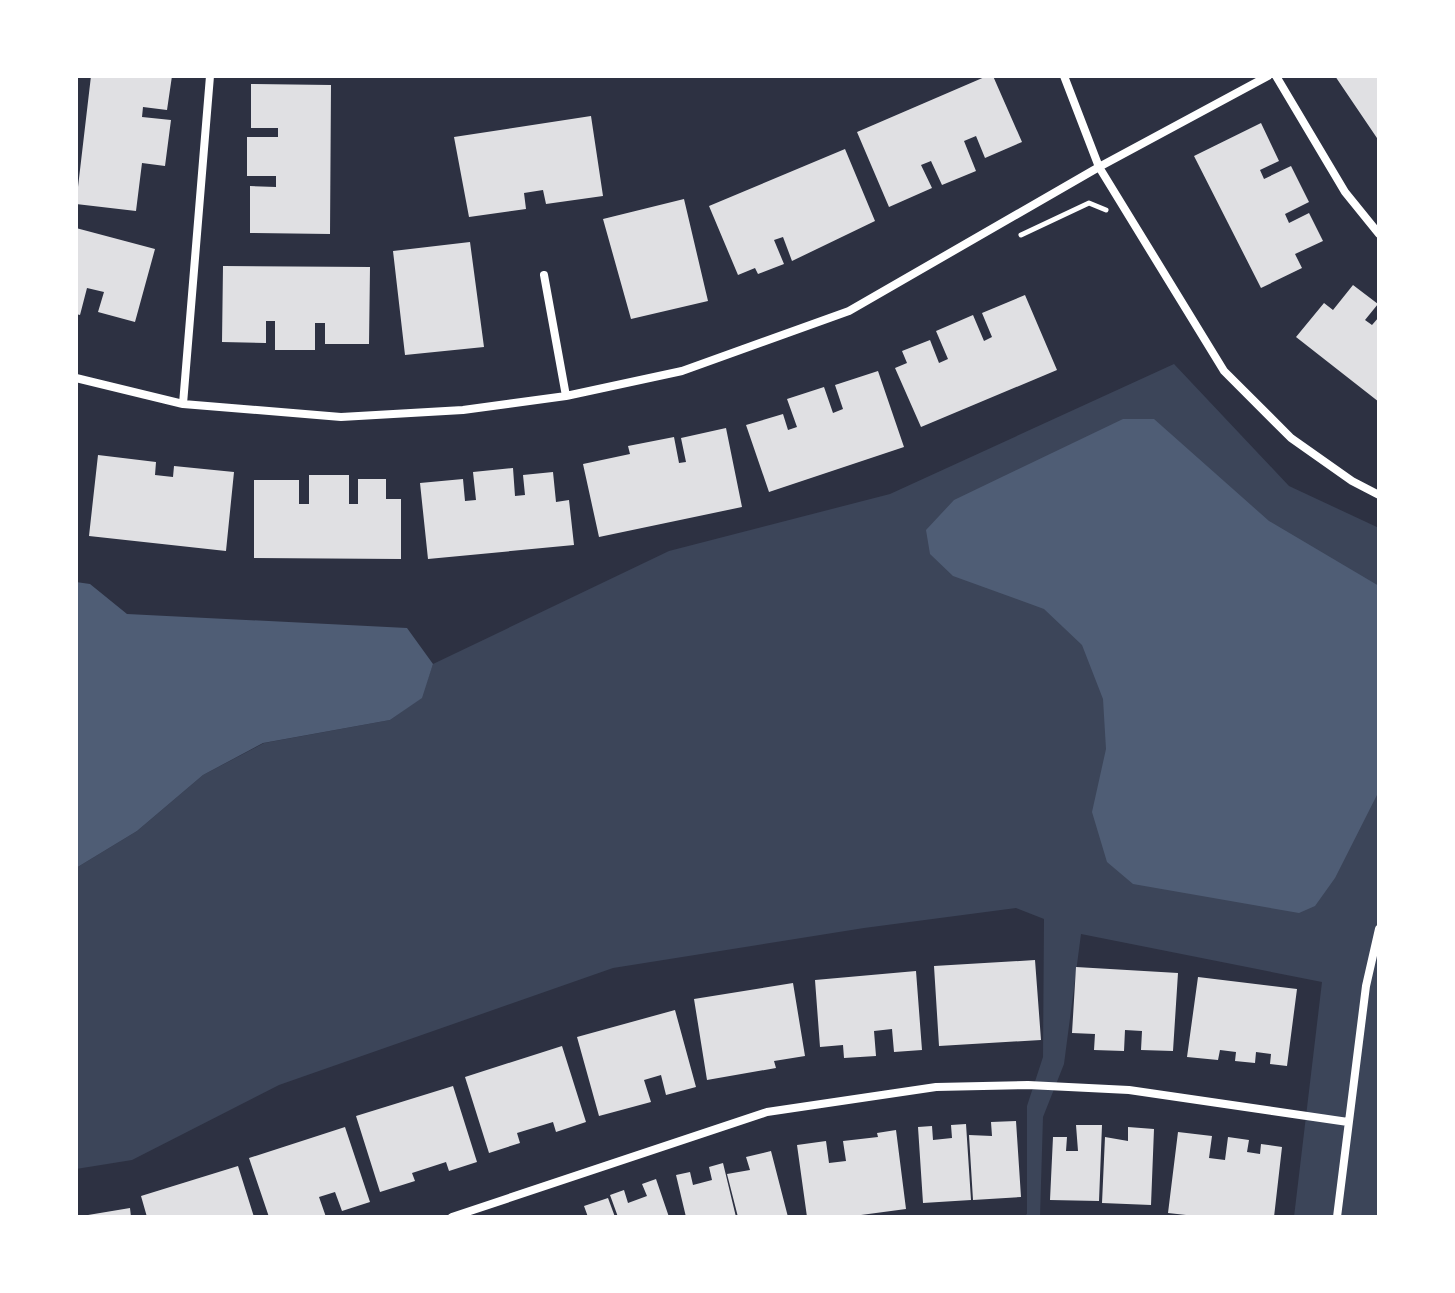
<svg xmlns="http://www.w3.org/2000/svg" width="1455" height="1293" viewBox="0 0 1455 1293" font-family="'Golos Text',sans-serif">
  <style>
    .green { fill: #3c4559 }
    .water { fill: #4f5d75 }
    .building { fill: #e0e0e3 }
    .lines { fill: none; stroke-linecap: round; stroke-linejoin: round }
    .path { stroke: #fff; stroke-width: 5 }
    .minor { stroke: #fff; stroke-width: 8 }
  </style>
  <rect width="100%" height="100%" fill="#2d3142"/>
  <path class="green" d="M1174,364L1289,486L1379,528V1217H1294L1322,982L1081,934L1064,1064L1043,1117L1040,1217H1023L1027,1214V1106L1043,1057L1044,919L1016,908L864,928L613,968L279,1085L132,1160L76,1169V868L137,831L203,775L264,743L390,720L421,698L433,664L669,551L890,494Z"/>
  <path class="water" d="M1123,419H1154L1269,521L1379,586V791L1335,878L1315,906L1299,913L1133,884L1107,862L1092,812L1106,749L1103,699L1082,645L1044,609L953,576L930,554L926,530L954,500Z
    M76,582L90,584L127,614L407,628L433,664L422,698L390,720L263,743L203,775L137,831L76,868Z"/>
  <path class="building" d="M91,76H172L167,110L143,107L142,117L171,120L165,166L142,163L136,211L76,204Z
    M987,76H993L1022,142L985,158L976,136L964,141L976,171L942,185L931,161L921,165L932,188L889,207L857,132Z
    M1335,76H1379V141Z
    M251,84L331,85L330,234L250,233V186L276,187V176H247V137H278V128H251Z
    M591,116L603,196L546,204L543,190L524,193L526,209L469,217L454,137Z
    M1261,123L1279,161L1260,170L1264,179L1291,166L1309,202L1285,214L1289,223L1309,213L1323,241L1295,254L1302,268L1261,288L1194,156Z
    M845,149L875,221L792,261L783,237L774,240L784,264L758,274L755,268L738,275L709,206Z
    M684,199L708,301L631,319L603,219Z
    M76,228L155,249L135,322L98,312L104,292L87,288L80,315L76,314Z
    M470,242L484,347L405,355L393,251Z
    M223,266L370,267L369,344H325V323H315V350H275V321H266V343L222,342Z
    M1353,285L1378,304L1365,320L1372,325L1379,317V402L1296,337L1324,303L1333,310Z
    M1025,295L1057,370L921,427L895,368L907,363L902,351L930,340L939,363L948,359L936,331L973,315L984,341L992,337L982,313Z
    M878,371L904,447L769,492L746,425L783,414L788,430L797,427L787,399L824,387L833,413L843,409L835,385Z
    M726,428L742,507L599,537L583,464L630,454L628,446L674,437L679,463L686,462L681,438Z
    M98,455L156,462L155,475L173,477L174,466L234,472L226,551L89,536Z
    M513,468L515,496L525,495L523,475L553,472L556,502L569,500L574,545L428,559L420,483L463,479L465,501L476,500L473,472Z
    M309,475H349V504H358V479H386V499H401V559L254,558V480H299V504H309Z
    M1035,960L1041,1040L939,1046L934,966Z
    M1076,967L1178,973L1173,1051L1141,1050L1142,1031L1125,1030L1124,1051L1094,1050L1095,1034L1072,1033Z
    M916,971L922,1050L894,1052L892,1029L874,1031L876,1056L844,1058L843,1045L820,1047L815,980Z
    M1198,977L1297,989L1287,1066L1270,1064L1271,1054L1256,1052L1255,1063L1235,1061L1236,1052L1220,1050L1218,1060L1187,1057Z
    M793,983L805,1056L774,1061L776,1068L707,1080L694,999Z
    M675,1010L696,1087L666,1095L661,1075L644,1080L651,1102L599,1116L577,1037Z
    M562,1046L586,1122L556,1132L553,1122L517,1133L520,1143L489,1153L465,1077Z
    M453,1086L477,1162L449,1171L446,1162L412,1173L415,1181L380,1192L356,1116Z
    M1016,1121L1021,1197L973,1200L969,1135L992,1136L991,1122Z
    M966,1124L971,1200L923,1203L918,1127L932,1126L933,1140L952,1138L951,1125Z
    M1076,1125H1102L1099,1201L1050,1200L1053,1137H1067L1066,1151H1078Z
    M345,1127L370,1202L342,1211L335,1192L319,1197L326,1217H269L249,1158Z
    M1128,1127L1154,1129L1151,1205L1102,1203L1105,1137L1128,1141Z
    M896,1130L906,1209L846,1217H807L797,1145L826,1141L829,1163L846,1161L843,1141L878,1137L877,1133Z
    M1178,1132L1212,1136L1209,1158L1225,1160L1228,1137L1249,1140L1247,1152L1260,1154L1261,1144L1282,1147L1274,1217H1204L1168,1213Z
    M771,1151L788,1217H738L727,1174L750,1170L746,1157Z
    M723,1163L736,1217H686L676,1175L690,1172L693,1185L712,1180L709,1167Z
    M238,1166L254,1217H147L141,1196Z
    M656,1179L669,1217H618L610,1195L624,1190L628,1203L647,1196L642,1184Z
    M608,1198L615,1217H588L584,1206Z
    M130,1208L131,1217H88V1215Z"/>
  <g class="lines">
    <path class="path" d="M1021,235L1089,203L1106,210"/>
    <path class="minor" d="M1064,76L1099,167L1224,371L1291,438L1352,481L1379,495
      M1276,76L1345,192L1379,234
      M544,275L566,396
      M76,378L183,404L341,417L463,410L566,396L682,371L849,311L1099,167L1268,76
      M183,404L210,76
      M452,1217L767,1112L936,1087L1028,1085L1129,1090L1348,1122
      M1337,1217L1366,986L1379,929"/>
  </g>
  <rect width="1455" height="1293" fill="none" stroke="#ffffff" stroke-width="156"/>
</svg>
